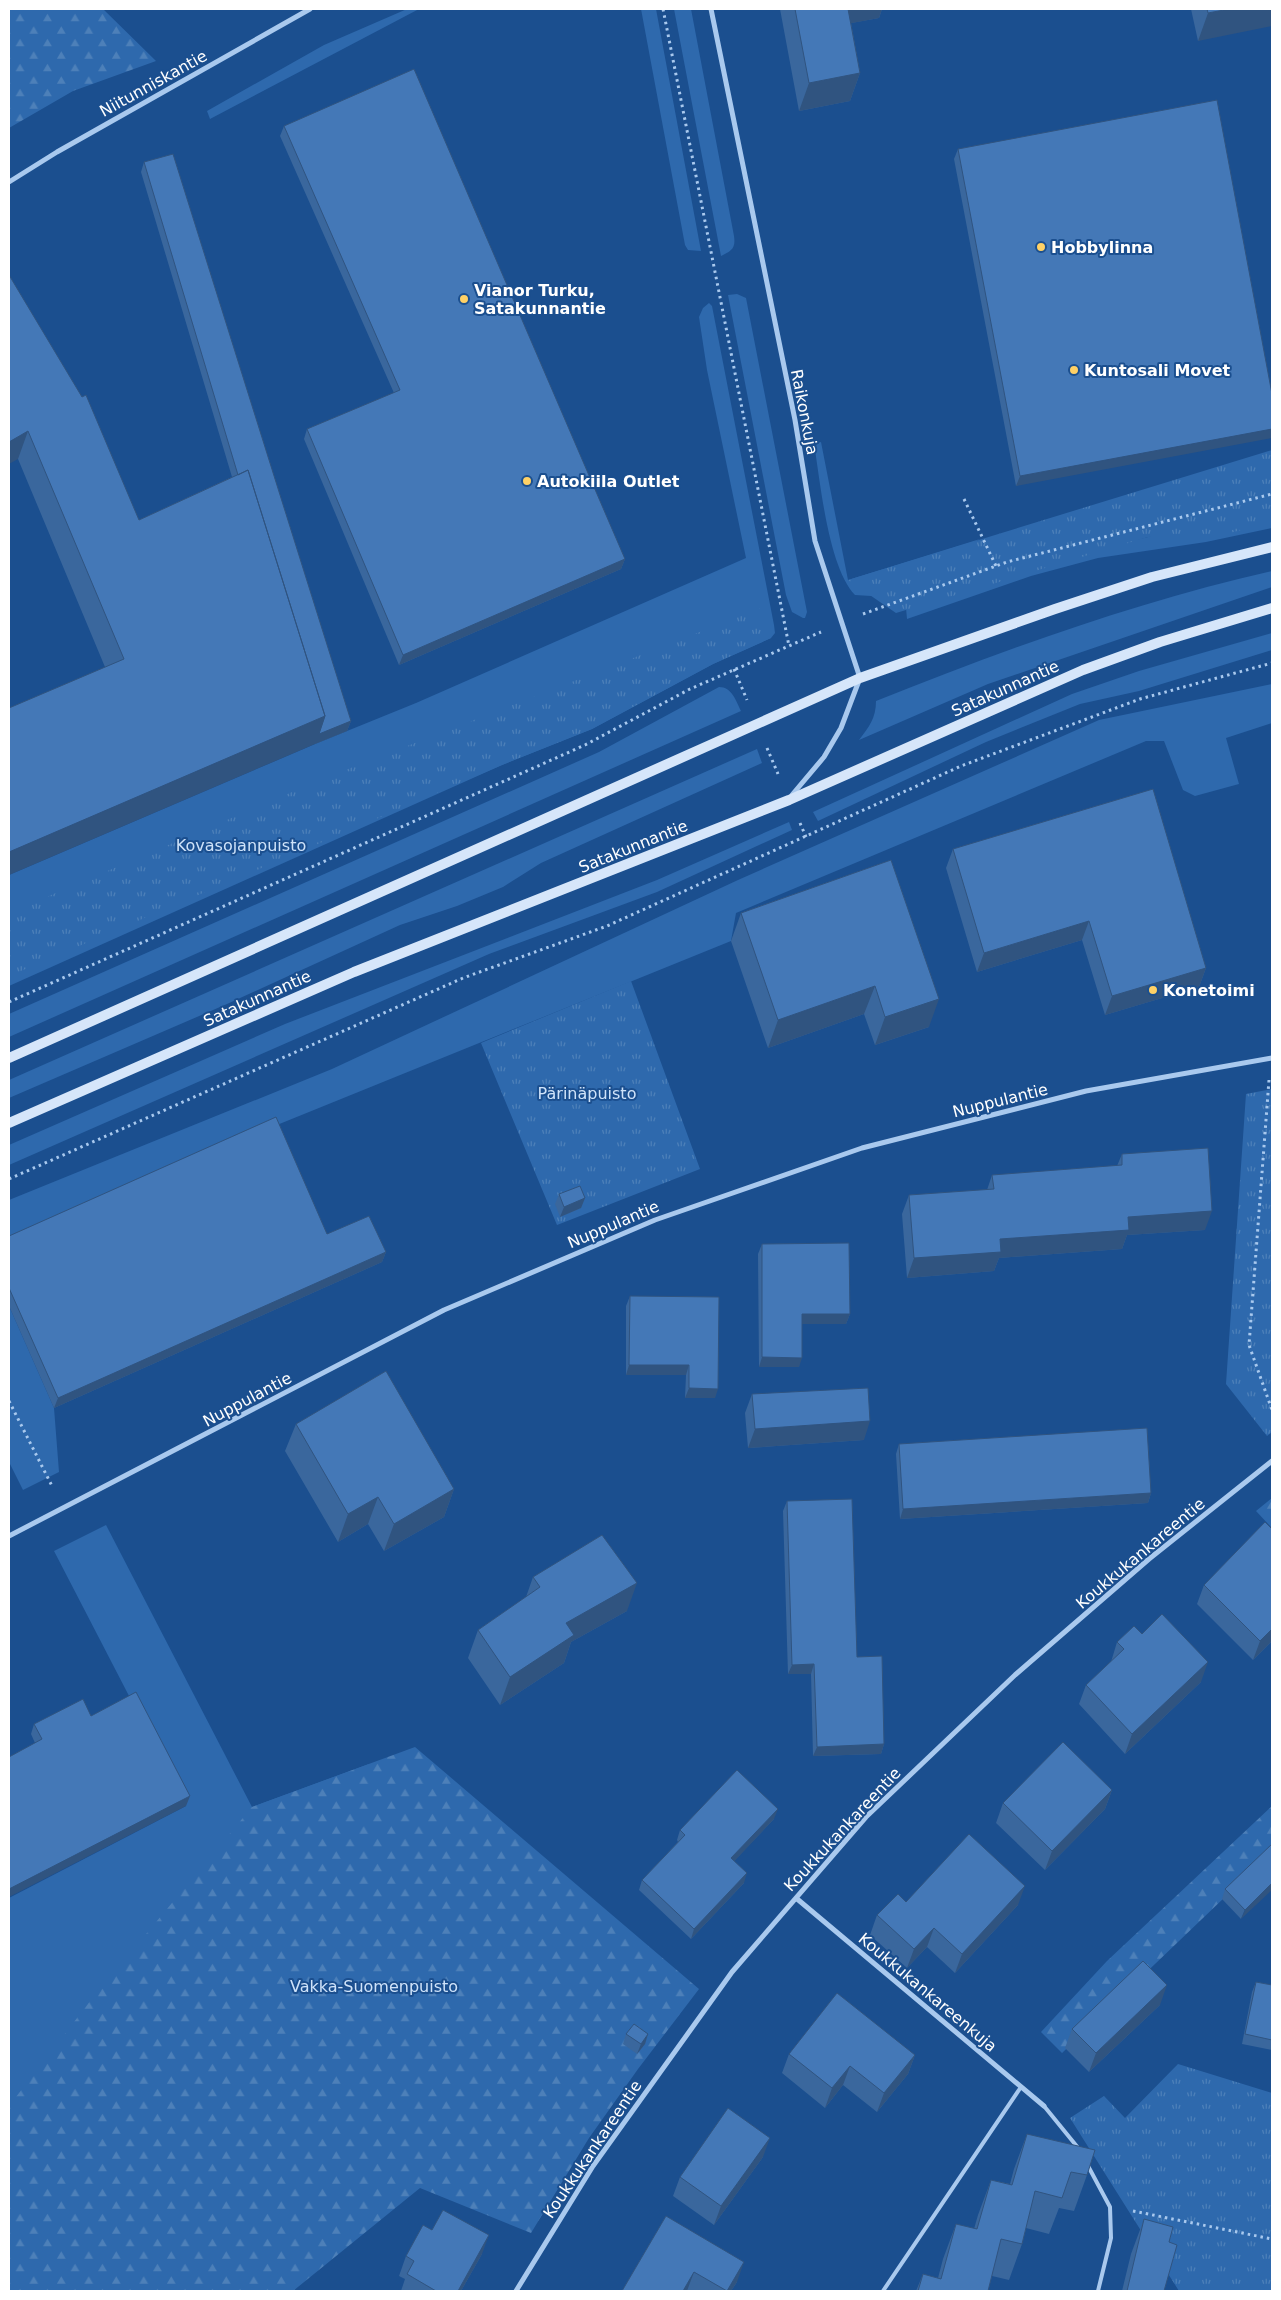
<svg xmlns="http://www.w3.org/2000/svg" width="1281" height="2300" viewBox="0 0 1281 2300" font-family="'DejaVu Sans',sans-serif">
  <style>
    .grass { fill: #2e69ad }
    .forest { fill: url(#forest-firs) }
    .park { fill: url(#park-tufts) }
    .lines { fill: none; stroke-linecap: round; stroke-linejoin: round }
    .path { stroke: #a9c9ee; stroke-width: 3; stroke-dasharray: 2.5 4; stroke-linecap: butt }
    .service { stroke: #a9c9ee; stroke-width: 4 }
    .minor { stroke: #a9c9ee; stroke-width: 5 }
    .secondary { stroke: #d6e6fa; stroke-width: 10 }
    .wall { fill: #3a679d }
    .shaded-wall { fill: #305480 }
    .building { fill: #4478b7; stroke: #305480 }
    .poi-dot { fill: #ffd166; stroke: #1b4f8f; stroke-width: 2 }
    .labels { text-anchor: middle; stroke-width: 4; stroke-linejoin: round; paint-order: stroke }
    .street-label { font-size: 16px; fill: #fff; stroke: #1b4f8f }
    .poi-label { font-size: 16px; font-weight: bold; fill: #fff; stroke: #1b4f8f; text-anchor: start }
    .park-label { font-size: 16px; fill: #cfe3fa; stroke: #1b4f8f }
  </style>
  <defs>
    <pattern id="forest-firs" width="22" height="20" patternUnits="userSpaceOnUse" patternTransform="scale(1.25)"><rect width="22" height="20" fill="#2e69ad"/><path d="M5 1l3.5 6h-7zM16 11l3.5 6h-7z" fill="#4d80b9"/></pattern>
    <pattern id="park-tufts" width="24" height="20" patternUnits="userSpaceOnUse" patternTransform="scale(1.25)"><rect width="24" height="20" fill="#2e69ad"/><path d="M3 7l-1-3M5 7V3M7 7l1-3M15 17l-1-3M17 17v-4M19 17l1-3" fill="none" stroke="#4d80b9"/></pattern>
  </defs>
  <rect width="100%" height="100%" fill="#1b4f8f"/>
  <path class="grass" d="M407,9H419L210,119L207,111L324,45Z
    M641,9H656L701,251L688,250L685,245Z
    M674,9H691L734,236C736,249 731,251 721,256Z
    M737,294L746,298L807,612L805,618H803L792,612L786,595L728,295Z
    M709,303L712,306L774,625L775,633L771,638L713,664L592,729L502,765L9,986V875L315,744L416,703L746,558L707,370L699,317L703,308Z
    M821,442L848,580L980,539L871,596L855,595C829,568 821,488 815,450L817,443Z
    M1272,507V528L1206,542L1098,558L1031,576L907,619L906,608L1024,567Z
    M1272,571V587L988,684L859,740C869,727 876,718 876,701C1006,649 1136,602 1272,571Z
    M1272,633V650L1139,691L1080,704L986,742L818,821L813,812L1072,694L1139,671Z
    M1272,684V723L1226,738L1239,784L1195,796L1183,790L1164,741H1146L736,913L731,941L272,1127L9,1244V1200L332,1069L738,880L1099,720Z
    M719,687C732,687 736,701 741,711L9,1037V1014L599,752Z
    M757,749L762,763L541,863L503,887L457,906L400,925L227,1004L9,1098V1080Z
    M789,822L792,830L657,892L489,954L9,1165V1145L285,1024L657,880Z
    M9,1306L54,1408L59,1472L23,1490L9,1462Z
    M106,1525L252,1807L369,1764L9,2291V1898L186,1806L54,1551Z"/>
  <path class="forest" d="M9,9H103L156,61L73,91L9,128Z
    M1272,1498V1528L1256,1511Z
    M415,1747L699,1989L638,2069L589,2138L531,2233L420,2188L293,2291H9V2106L91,2000L252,1807Z
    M1272,1806V1852L1062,2053L1041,2032L1107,1961Z"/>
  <path class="park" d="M1272,450V522L1222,535L1148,537L896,613L848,580Z
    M764,607L771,638L713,664L592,729L502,765L9,976V913L325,778Z
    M631,981L700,1169L557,1225L481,1043Z
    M1272,1089V1432L1267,1436L1226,1384L1246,1094Z
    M1178,2064L1272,2093V2291H1179L1070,2118L1104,2096L1125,2118Z"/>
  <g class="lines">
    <path class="path" d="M663,9L789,646
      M964,499L996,566
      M863,614L1007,562L1272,494
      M734,669L747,700
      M767,748L778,774
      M800,823L806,837
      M9,1002L585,745L690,689L821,632
      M1269,1080L1249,1345L1272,1410
      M9,1179L463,978L607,926L961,766L1140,699L1272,663
      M9,1401L53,1488
      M1133,2211L1272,2239"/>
    <path class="service" d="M1044,2106L1079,2149
      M1087,2164L1110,2207L1111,2238L1098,2291
      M883,2291L1021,2087"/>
    <path class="minor" d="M711,9L795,420L815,541L860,678L841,728L824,757L792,795
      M9,182L57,152L310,9
      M9,1536L444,1310L655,1220L862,1148L1086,1091L1272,1058
      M796,1898L1044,2106
      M516,2291L593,2166L732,1972L866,1817L1015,1675L1149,1559L1272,1461"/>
    <path class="secondary" d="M9,1058L860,678L1055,609L1152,577L1272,547
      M9,1123L354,972L789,800L1083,670L1160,642L1272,608"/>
  </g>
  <path class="wall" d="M780,9H882L879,18L851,23L860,73L850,101L799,111Z
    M1191,9H1272L1198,41Z
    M284,126L625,559L621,569L399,665L304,439L307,429L394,393L280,136Z
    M958,149L1272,394L1016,486L954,159Z
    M144,162L351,721L347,731L315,744L105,667L18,459L9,275L139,520L232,477L141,172Z
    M953,849L1206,968L1199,987L1105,1015L1082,940L977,972L946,868Z
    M891,860L929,1027L875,1045L864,1014L768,1048L731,941L741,913Z
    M1122,1154L1205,1230L1127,1235L1122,1249L999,1258L994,1271L907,1278L902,1214L909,1195L987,1190L992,1175L1117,1166Z
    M559,1194L585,1198L581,1208L560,1217L555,1204Z
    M327,1234L386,1252L382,1262L54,1408L9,1306V1236Z
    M762,1244L850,1314L846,1324H802L799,1367H759L758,1254Z
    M630,1296L719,1297L715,1398H685L686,1375H626V1306Z
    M752,1394L864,1440L748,1448L745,1413Z
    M296,1424L454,1489L444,1517L384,1551L368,1524L338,1542L285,1451Z
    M899,1444L1151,1493L1148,1503L900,1519L896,1454Z
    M787,1501L857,1657L884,1744L881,1754L813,1756L811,1674H788L783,1511Z
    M533,1577L627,1611L571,1642L564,1663L500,1705L468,1658L478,1630L526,1597Z
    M1204,1585L1272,1641L1253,1660L1197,1604Z
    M1142,1634L1201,1682L1125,1754L1079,1704L1086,1685L1111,1662L1117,1642Z
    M91,1716L190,1796L186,1806L35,1743L31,1734L34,1724Z
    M1112,1790L1105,1809L1045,1870L996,1823L1003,1803Z
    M774,1819L734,1861L744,1883L691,1939L639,1890L642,1880L678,1842L677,1840L680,1830Z
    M1272,1844L1241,1919L1222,1899L1225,1889Z
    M906,1902L1018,1905L955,1973L927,1947L907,1968L870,1935L877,1915Z
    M1256,1982L1272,1985V2050L1242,2044L1252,1992Z
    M1160,2005L1089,2072L1065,2048L1072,2029Z
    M626,2034H648L645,2044L637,2054L623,2044Z
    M789,2054L915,2055L908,2074L877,2112L843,2085L825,2108L782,2073Z
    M1027,2134L1087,2175L1074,2211L1059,2208L1049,2234L1026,2228L1022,2244L1009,2280L992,2276L988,2291H916L923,2274L938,2278L943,2259L956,2224L974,2229L978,2215L991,2180L1010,2184L1014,2169Z
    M763,2157L714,2225L673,2196L680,2177Z
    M666,2216L737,2282L731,2291H622Z
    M1144,2219L1169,2242L1164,2291H1122L1131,2254Z
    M432,2230L482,2254L461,2291H401L405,2279L399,2276L406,2256Z"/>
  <path class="shaded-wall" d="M842,9H882L879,18L836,26Z
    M1229,9H1272V26L1198,41L1208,13Z
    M860,73L850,101L799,111L809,83Z
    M1272,429V438L1016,486L1020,476Z
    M28,431L18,459L9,464V442Z
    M625,559L621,569L399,665L403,655Z
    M325,716L351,721L347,731L315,744L9,875V852Z
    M1089,921L1082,940L977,972L984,953Z
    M1206,968L1199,987L1105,1015L1112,996Z
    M875,986L864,1014L768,1048L778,1020Z
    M939,999L929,1027L875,1045L885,1017Z
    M585,1198L581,1208L560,1217L564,1207Z
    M1212,1211L1205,1230L1127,1235L1122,1249L999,1258L994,1271L907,1278L914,1258L1000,1239L1128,1217Z
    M386,1252L382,1262L54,1408L58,1398Z
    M802,1314H850L846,1324H798Z
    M762,1357L802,1358L799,1367H759Z
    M629,1365H689L686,1375H626Z
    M689,1388L718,1389L715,1398H685Z
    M870,1421L864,1440L748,1448L755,1429Z
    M454,1489L444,1517L384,1551L394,1524Z
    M1151,1493L1148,1503L900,1519L903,1509Z
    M378,1497L368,1524L338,1542L348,1514Z
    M637,1583L627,1611L571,1642L564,1663L500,1705L510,1677L566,1623Z
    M1272,1629V1641L1253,1660L1260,1641Z
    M1208,1662L1201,1682L1125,1754L1132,1734Z
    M814,1664L811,1674H788L792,1665Z
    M884,1744L881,1754L813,1756L817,1747Z
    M1112,1790L1105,1809L1045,1870L1052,1851Z
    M190,1796L186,1806L9,1897V1889Z
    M778,1809L774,1819L728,1868L731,1858Z
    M747,1873L744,1883L691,1939L694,1929Z
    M1272,1883V1890L1241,1919L1245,1910Z
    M1025,1886L1018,1905L955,1973L962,1954Z
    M934,1928L927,1947L907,1968L914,1949Z
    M1167,1985L1160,2005L1089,2072L1096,2053Z
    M648,2034L645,2044L637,2054L641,2044Z
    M915,2055L908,2074L877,2112L884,2093Z
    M850,2066L843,2085L825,2108L832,2088Z
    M770,2138L763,2157L714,2225L721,2206Z
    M489,2235L482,2254L461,2291H458Z
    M744,2262L737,2282L731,2291H727Z
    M694,2272L687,2291H683Z"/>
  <path class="building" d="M795,9H848L860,73L809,83Z
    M1207,9H1229L1208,13Z
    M414,69L625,559L403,655L307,429L400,390L284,126Z
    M1217,100L1272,394V429L1020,476L958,149Z
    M173,154L351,721L319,734L325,716L248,470L238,475L144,162Z
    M9,275L82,397L86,395L139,520L248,470L325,716L9,852V708L124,659L28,431L9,442Z
    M1153,789L1206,968L1112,996L1089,921L984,953L953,849Z
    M891,860L939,999L885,1017L875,986L778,1020L741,913Z
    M276,1117L327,1234L369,1216L386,1252L58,1398L9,1288V1236Z
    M1208,1148L1212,1211L1128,1217L1129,1230L1000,1239L1001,1252L914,1258L909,1195L994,1189L992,1175L1122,1165V1154Z
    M580,1186L585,1198L564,1207L559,1194Z
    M849,1243L850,1314H802V1358L762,1357V1244Z
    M630,1296L719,1297L718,1389L689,1388V1365H629Z
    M386,1371L454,1489L394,1524L378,1497L348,1514L296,1424Z
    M868,1388L870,1421L755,1429L752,1394Z
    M1147,1428L1151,1493L903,1509L899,1444Z
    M852,1499L857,1657L882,1656L884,1744L817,1747L814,1664L792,1665L787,1501Z
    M1265,1522L1272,1529V1629L1260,1641L1204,1585Z
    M602,1535L637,1583L566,1623L574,1635L510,1677L478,1630L540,1587L533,1577Z
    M1162,1614L1208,1662L1132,1734L1086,1685L1124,1649L1117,1642L1134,1626L1142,1634Z
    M136,1692L190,1796L9,1889V1757L42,1739L34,1724L83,1699L91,1716Z
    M1063,1742L1112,1790L1052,1851L1003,1803Z
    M737,1770L778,1809L731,1858L747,1873L694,1929L642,1880L685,1835L680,1830Z
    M969,1834L1025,1886L962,1954L934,1928L914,1949L877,1915L898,1894L906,1902Z
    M1272,1844V1883L1245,1910L1225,1889Z
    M1143,1961L1167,1985L1096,2053L1072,2029Z
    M1256,1982L1272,1985V2040L1245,2034Z
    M837,1993L915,2055L884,2093L850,2066L832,2088L789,2054Z
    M634,2024L648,2034L641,2044L626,2034Z
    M728,2108L770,2138L721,2206L680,2177Z
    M1027,2134L1095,2150L1087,2175L1071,2172L1062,2198L1035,2191L1022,2244L1001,2239L988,2291H918L923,2274L941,2279L956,2224L977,2229L991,2180L1012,2185Z
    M443,2210L489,2235L458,2291H436L407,2274L414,2261L406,2256L423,2225L432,2230Z
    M666,2216L744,2262L727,2291L694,2272L683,2291H622Z
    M1144,2219L1173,2227L1169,2242L1177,2245L1164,2291H1127Z"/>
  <g class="poi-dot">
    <circle cx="1041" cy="247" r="5"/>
    <circle cx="464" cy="299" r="5"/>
    <circle cx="1074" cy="370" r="5"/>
    <circle cx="527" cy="481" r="5"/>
    <circle cx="1153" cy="990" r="5"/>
  </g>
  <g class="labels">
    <g class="street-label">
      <text transform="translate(153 83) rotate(-29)" y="6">Niitunniskantie</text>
      <text transform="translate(805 412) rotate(79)" y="6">Raikonkuja</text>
      <text transform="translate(1005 688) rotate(-24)" y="6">Satakunnantie</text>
      <text transform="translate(633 846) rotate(-22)" y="6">Satakunnantie</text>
      <text transform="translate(257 998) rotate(-24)" y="6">Satakunnantie</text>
      <text transform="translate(1000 1100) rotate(-14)" y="6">Nuppulantie</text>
      <text transform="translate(613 1224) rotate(-23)" y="6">Nuppulantie</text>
      <text transform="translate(247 1399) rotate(-28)" y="6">Nuppulantie</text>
      <text transform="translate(1140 1553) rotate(-40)" y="6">Koukkukankareentie</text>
      <text transform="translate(842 1829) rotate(-47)" y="6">Koukkukankareentie</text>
      <text transform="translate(928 1992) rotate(40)" y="6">Koukkukankareenkuja</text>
      <text transform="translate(592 2149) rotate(-56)" y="6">Koukkukankareentie</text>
    </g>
    <g class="poi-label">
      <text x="1051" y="253">Hobbylinna</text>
      <text x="474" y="296">Vianor Turku,<tspan x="474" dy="18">Satakunnantie</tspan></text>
      <text x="1084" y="376">Kuntosali Movet</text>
      <text x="537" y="487">Autokiila Outlet</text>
      <text x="1163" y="996">Konetoimi</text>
    </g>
    <g class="park-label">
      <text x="241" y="851">Kovasojanpuisto</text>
      <text x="587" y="1099">Pärinäpuisto</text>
      <text x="374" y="1992">Vakka-Suomenpuisto</text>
    </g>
  </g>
  <rect width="1281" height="2300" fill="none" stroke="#ffffff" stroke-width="20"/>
</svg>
